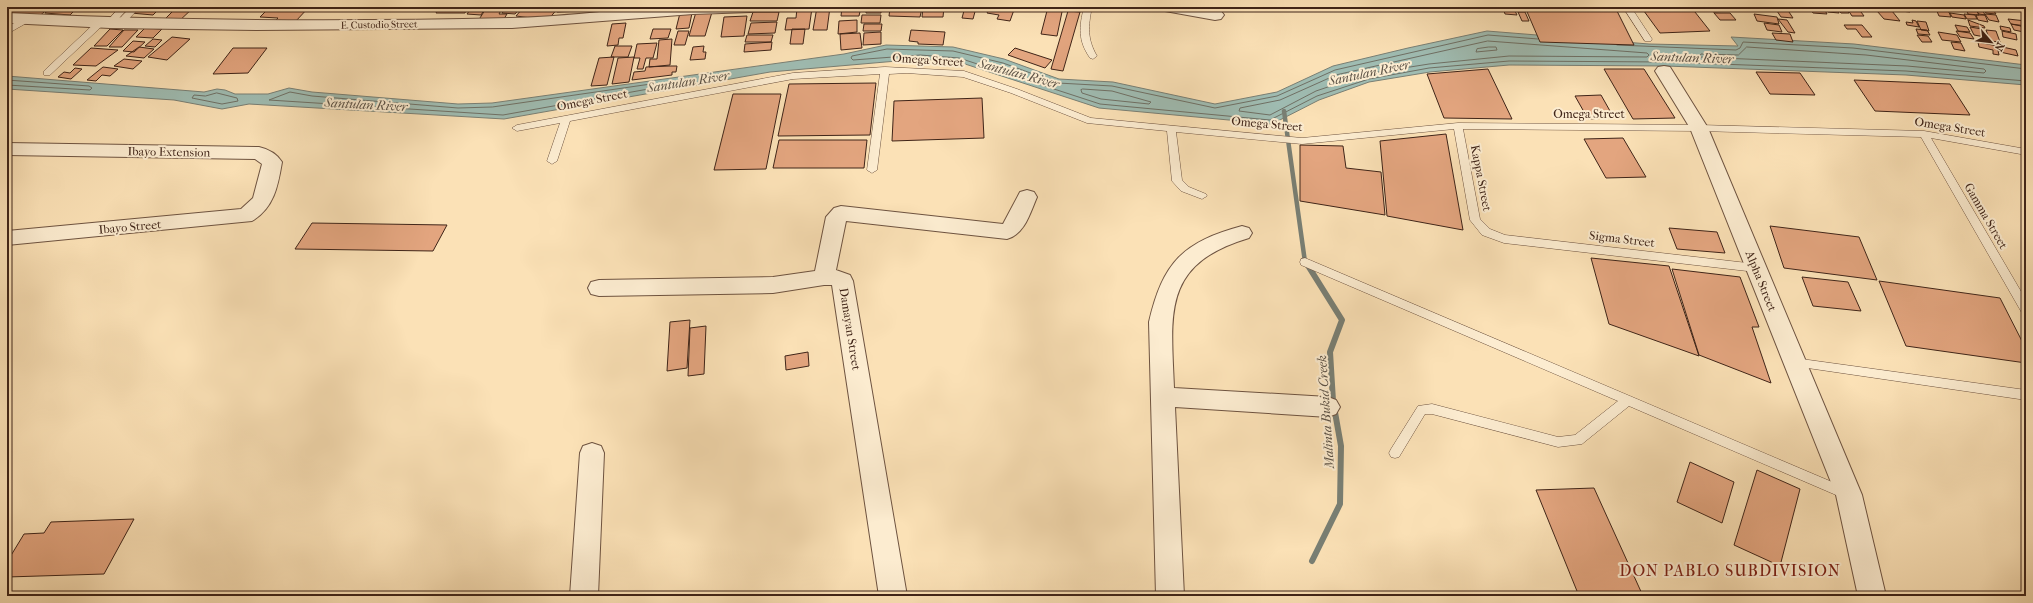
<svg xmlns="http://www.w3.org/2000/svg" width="2033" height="603" viewBox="0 0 2033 603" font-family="'IM FELL French Canon',serif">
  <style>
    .water { fill: #9fbcb2; stroke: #797f74 }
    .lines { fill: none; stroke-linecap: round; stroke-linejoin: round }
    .shore { stroke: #6f7065; stroke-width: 1 }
    .stream-far1 { stroke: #797f74; stroke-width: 4.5 }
    .stream { stroke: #797f74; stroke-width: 6 }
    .building { fill: #e3a57f; stroke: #3f2418 }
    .lane-casing { stroke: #6e5340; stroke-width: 1 }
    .street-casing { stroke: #6e5340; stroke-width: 2 }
    .lane { fill: #fcecd0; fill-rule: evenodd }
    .street { fill: #fcecd0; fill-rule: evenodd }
    .labels { text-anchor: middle; stroke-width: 4; stroke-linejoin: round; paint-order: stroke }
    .far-street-label { font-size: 10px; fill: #3f2418; stroke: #fcecd0 }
    .street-label { font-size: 12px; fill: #3f2418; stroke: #fcecd0 }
    .water-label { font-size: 13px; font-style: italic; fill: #5c5246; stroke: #fcecd0 }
    .near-neighbourhood-label { font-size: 16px; letter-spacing: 1px; fill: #7a1f14; stroke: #fcecd0 }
  </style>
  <rect width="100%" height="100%" fill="#fbe1b6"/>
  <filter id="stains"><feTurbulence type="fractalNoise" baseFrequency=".005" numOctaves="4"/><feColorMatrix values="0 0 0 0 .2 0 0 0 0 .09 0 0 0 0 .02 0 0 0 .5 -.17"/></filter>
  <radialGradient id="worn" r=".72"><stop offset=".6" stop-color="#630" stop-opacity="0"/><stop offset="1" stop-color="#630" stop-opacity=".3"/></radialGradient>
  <path class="water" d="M1487,31L1649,44L1738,46L1731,37L1854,44L2026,65V85L1906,75L1666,66L1509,65L1430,72L1369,82L1319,100L1272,124L1099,108L959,62L920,59L770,72L504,119L249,104L222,109L174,100L7,89V76L204,92L217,89L225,90L235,94H268L289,88L312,92L458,104L492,103L844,54L886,45L953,47L1004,59L1059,79L1113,82L1215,104L1277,92L1333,66L1408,48Z"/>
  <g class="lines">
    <path class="shore" d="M1538,39L1488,35L1335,70L1277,96L1215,108L1112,86L1058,83L1003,63L953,51L887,49L852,56L851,58L853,60L920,55L959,58L1100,104L1270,120L1317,96L1369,79L1429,68L1509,61L1666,62L1906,71L2026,81
      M1488,41L1647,53L1649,55L1647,57L1509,56L1429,64L1366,74L1316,91L1270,115L1239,111L1240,108L1280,100L1336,75Z
      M1617,45L1736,50L1740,48L1743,42L1853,48L2026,69
      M1489,47H1496L1497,50L1476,52L1477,49Z
      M1747,47L1866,55L1984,69L1986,71L1984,73L1907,66L1699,57L1701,54L1738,55Z
      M7,80L89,86L92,88L90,90L7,85
      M653,84L655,86L654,88L503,115L269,100L290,92L312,96L458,108L492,107Z
      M1083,89L1112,91L1151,102L1149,104L1101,99L1082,93L1081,90Z
      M217,93L237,98L238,101L222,104L192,98L194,95L205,96Z"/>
    <path class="stream-far1" d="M1284,111L1305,262L1307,265"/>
    <path class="stream" d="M1307,264L1342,320L1330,352L1333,401L1341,446L1340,504L1312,561"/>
  </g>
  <path class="building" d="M12,7H50L37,18L7,15V11Z
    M52,7H88L86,9L77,8L70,15L45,13Z
    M138,7H161L153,15L131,13Z
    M164,7H194L177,23L162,22L176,8Z
    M288,7H309L295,22L275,21L278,18L260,17L267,10L285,11Z
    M439,7H467L465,13H436Z
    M480,7H486L481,15L467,14L470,10H479Z
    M487,7H503L499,14H507L502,22L478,21Z
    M507,7H521L515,14L502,13Z
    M534,7H551L558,8L548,20L516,16L523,8Z
    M559,7H584L582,11L557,12Z
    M817,7H830L827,30H813Z
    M842,7H861L859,16H841Z
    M866,7H881V13H866Z
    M923,7H944L943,17H922Z
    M965,7L976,8L973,19L962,18Z
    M990,7H1015L1010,21L997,19L999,15L987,13Z
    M1048,7H1063L1057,36L1041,34Z
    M1525,7H1615L1634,45L1540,42Z
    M1641,7H1691L1710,31L1660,33Z
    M1710,7H1726L1730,11L1713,12Z
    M1809,7H1823L1827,14L1813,13Z
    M1824,7H1836L1839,13L1828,12Z
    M1836,7H1845L1849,13H1841Z
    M1846,7L1858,8L1864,16H1852Z
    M1889,7H1907L1910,12L1891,10Z
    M1967,7H1981L1985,15L1979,14L1976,10Z
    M1982,7H1991L1996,14L1986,13Z
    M1995,7H2010L2014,11L1998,10Z
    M797,8H812L809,29L785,30L787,18H796Z
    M890,8H922L920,17L889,16Z
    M1503,8L1514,9L1517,15L1505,14Z
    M1775,8L1787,9L1793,18L1781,17Z
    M1936,9L1948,10L1951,17L1939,16Z
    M1966,9L1976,10L1979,15L1968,14Z
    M1068,11L1080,12L1063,71L1051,69Z
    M1877,11H1892L1900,21L1884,19Z
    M696,12H712L705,36H689Z
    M753,12H779L777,21H750Z
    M1518,12H1525L1529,21H1522Z
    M680,13H692L689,28L676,29Z
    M1714,13H1730L1736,20H1720Z
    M1950,13L1964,15L1966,19L1952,17Z
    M1754,14L1777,17L1779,24L1757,21Z
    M1964,14L1975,15L1977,19H1967Z
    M1985,14L1996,15L1999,22L1989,20Z
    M862,15H881L880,23H861Z
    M1976,15H1985L1988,22L1978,20Z
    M747,16L744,36L721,37L724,17Z
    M1778,19L1787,20L1795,33L1788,32Z
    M2008,19L2026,21V26L2011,24Z
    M857,20V32L838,34L839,21Z
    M1912,20L1916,21L1919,27L1907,25L1906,22L1913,23Z
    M1968,20L1984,26L1985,28L1970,26Z
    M1917,21L1926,22L1929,31L1921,30Z
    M777,22L775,33L748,34L751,23Z
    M626,23L623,38H619L618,45L607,46L612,24Z
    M1764,23L1779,25L1782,32L1767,30Z
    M864,24H882L881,31H863Z
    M2011,24L2021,26L2024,32L2014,30Z
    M1844,25H1862L1872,37H1862L1856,29H1847Z
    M1955,25L1967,27L1970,32L1958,31Z
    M2000,26L2010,28L2011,32L2001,30Z
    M1970,27L1982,29L1985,37L1974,35Z
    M145,28L162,29L153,38L136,37Z
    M110,29L123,30L107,46H94Z
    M653,29H671L668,38L650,39Z
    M792,29H805L803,44H790Z
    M1916,29L1927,30L1930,35L1918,34Z
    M124,30H138L122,47H109Z
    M911,30L945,32L943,45L918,44V42L909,41Z
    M1986,30L1996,31L2000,42L1990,41Z
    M678,31H689L685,45H674Z
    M1956,31L1970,33L1974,39L1960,37Z
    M2002,31L2016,34L2017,40L2003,37Z
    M881,32V44L863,45L864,33Z
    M1938,32L1957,35L1961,42L1942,40Z
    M860,33L862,48L841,50L840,34Z
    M1772,33L1790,34L1793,42L1776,40Z
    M747,35H773L771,42H745Z
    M1917,35L1928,36L1932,42H1922Z
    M172,37L190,39L167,60L148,57Z
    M153,39L162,40L155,47L145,46Z
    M672,39L670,65L649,67L650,59H657L659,40Z
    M133,41L145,42L134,52L123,51Z
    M772,42L771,50L744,52L745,44Z
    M1951,42L1961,43L1965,51L1954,49Z
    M1978,42L1997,46L1999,55L1993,54V50L1979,47Z
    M657,43L653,58H646L643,69H637L640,58H634L637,44Z
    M615,46H632L628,57H611Z
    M704,46L703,52H706L705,59L690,60L693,47Z
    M1998,46L2016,50L2018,56L2000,52Z
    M139,47L154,49L144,58L126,56Z
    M91,48L118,50L96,66L73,65Z
    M233,48H267L248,73L213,74Z
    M1015,48L1052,60L1045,68L1008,55Z
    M614,57L607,85L591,86L599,58Z
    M634,57L629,82L612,84L618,58Z
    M124,59L142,61L133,69L114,66Z
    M670,66H677L676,72H672V75L632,80L634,72L645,71L646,67Z
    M103,67L118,69L110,76L102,75L96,81L87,80Z
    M75,68L82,69L71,79L58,77L64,72L70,73Z
    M1488,69L1512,119L1444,118L1427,74Z
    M1604,69H1644L1675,118L1633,119Z
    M1756,72L1800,73L1815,95L1770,94Z
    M1854,80L1950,84L1970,115L1875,111Z
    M876,83L870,135L778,136L789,84Z
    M733,94H781L766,169L714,170Z
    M1601,95L1614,118L1588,119L1575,96Z
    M982,98L984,138L892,141L894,101Z
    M1446,134L1463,230L1387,216L1380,141Z
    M1623,138L1646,177L1606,178L1584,139Z
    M779,140H867L864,168H773Z
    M1300,145L1343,146L1346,168L1381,172L1385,215L1300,201Z
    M312,223L447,225L433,251L295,249Z
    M1770,226L1859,237L1877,280L1784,268Z
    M1669,228L1717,232L1725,253L1677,249Z
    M1591,258L1669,266L1699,356L1609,324Z
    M1672,269L1740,277L1759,327H1752L1771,383L1699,355Z
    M1802,277L1848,282L1861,311L1813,306Z
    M1879,281L2000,298L2026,349V363L1906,346Z
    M690,320L687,368L667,371L670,322Z
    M706,326L704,374L688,376L690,328Z
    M808,352L809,366L786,370L785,356Z
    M1690,462L1734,482L1722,523L1677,502Z
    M1757,470L1800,489L1780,566L1734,545Z
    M1594,488L1643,596H1579L1536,490Z
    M134,519L104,574L7,577V562L24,534L44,533L51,522Z"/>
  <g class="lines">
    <defs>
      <path id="lane" d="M120,7H129L113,25H107V21Z
        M131,7H140L123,25H117V21Z
        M1084,7H1092C1088,26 1087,39 1097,56L1093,59L1090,58C1078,41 1079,27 1084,7Z
        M1623,7H1631L1652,39L1651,41H1645Z
        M27,16L30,17V21L7,34V27Z
        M101,19L104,20V24L50,75H44V71L98,20Z
        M885,67L964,71L1017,89L1091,118L1302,138L1458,123L1699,125L1924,131L2026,149V155L1931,138L2026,300V314L2022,313L1921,137L1699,131L1463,129L1480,219L1490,229L1505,235L1756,264L1761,268L1756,272L1504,243L1482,235L1470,220L1454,129L1302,144L1176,132L1182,180L1189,187L1206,194L1207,196L1202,199L1181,191L1172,181L1167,131L1087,123L1011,93L963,77L907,73L889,74L877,170L872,173L867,170L880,74L793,79L570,121L557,161L552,164L547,161L560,123L517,131L512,128L517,125L793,73Z
        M1305,258L1851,490L1853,494L1851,498L1847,499L1843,498L1629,406L1582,444L1558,447L1432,414H1425L1399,457L1395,458L1391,457L1389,453L1391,449L1418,406L1432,404L1558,437L1575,435L1618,401L1301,265L1300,262L1301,259Z
        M1794,358L2026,390V400L1794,366L1790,365L1788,362L1790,359Z"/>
      <path id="street" d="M653,7H759L757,11L751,12L693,14L512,28L257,30L110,28L7,23V13C175,21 343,22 511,18C558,17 606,11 653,7Z
        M1163,7H1199L1221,11L1224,15L1221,19L1215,20L1165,11Z
        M1664,66L1670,67L1708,128L1862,495L1886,596H1858L1836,495L1690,128L1655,71L1658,67Z
        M7,143L259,147C268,149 277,154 282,162C278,186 274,208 252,221L7,245V231L241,209L253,198L262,164L255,159L7,155Z
        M1027,190L1034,192L1037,197C1030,213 1025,234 1007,239L846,221L836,270L850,275L853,281L907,596H879L832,285H824L773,293L599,296L591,294L588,288L591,282L599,280L773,277L815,271L826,217L834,208L841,206L1003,224L1020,192Z
        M1242,226L1249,228L1252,233L1249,238C1162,264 1171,312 1174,388L1328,397L1336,400L1340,407L1336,414L1328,417L1175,407L1184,596H1156L1149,322C1163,262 1183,242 1242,226Z
        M592,443L601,446L604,453L598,596H570L580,453L583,446Z"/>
    </defs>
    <use href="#lane" class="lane-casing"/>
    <use href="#street" class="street-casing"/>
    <use href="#lane" class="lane"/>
    <use href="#street" class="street"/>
  </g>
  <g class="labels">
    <g class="far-street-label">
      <text transform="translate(379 24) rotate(-1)" y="4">E. Custodio Street</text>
    </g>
    <g class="street-label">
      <text transform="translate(928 60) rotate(4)" y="4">Omega Street</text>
      <text transform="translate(592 100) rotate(-11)" y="4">Omega Street</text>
      <text x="1589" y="118">Omega Street</text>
      <text transform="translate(1267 124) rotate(5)" y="4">Omega Street</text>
      <text transform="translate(1950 127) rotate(9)" y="4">Omega Street</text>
      <text transform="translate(169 152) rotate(1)" y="4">Ibayo Extension</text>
      <text transform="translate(1481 178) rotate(79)" y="4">Kappa Street</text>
      <text transform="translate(1986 216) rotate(60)" y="4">Gamma Street</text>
      <text transform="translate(130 227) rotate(-5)" y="4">Ibayo Street</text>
      <text transform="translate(1622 239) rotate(7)" y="4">Sigma Street</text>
      <text transform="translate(1761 281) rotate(68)" y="4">Alpha Street</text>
      <text transform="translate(850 329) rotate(81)" y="4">Damayan Street</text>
    </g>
    <g class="water-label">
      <text transform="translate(1692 57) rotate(2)" y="5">Santulan River</text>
      <text transform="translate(1369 72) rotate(-12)" y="5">Santulan River</text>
      <text transform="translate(1019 73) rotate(15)" y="5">Santulan River</text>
      <text transform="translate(688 81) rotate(-9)" y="5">Santulan River</text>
      <text transform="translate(366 104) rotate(3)" y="5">Santulan River</text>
      <text transform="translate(1325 412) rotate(-94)" y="5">Malinta Bukid Creek</text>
    </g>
    <g class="near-neighbourhood-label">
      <text x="1730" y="576">DON PABLO SUBDIVISION</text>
    </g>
  </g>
  <rect width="2033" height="603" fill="none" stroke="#fbe1b6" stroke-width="24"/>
  <rect x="8" y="8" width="2017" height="587" fill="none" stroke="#3f2418" stroke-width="2"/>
  <rect x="12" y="12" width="2009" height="579" fill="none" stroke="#3f2418"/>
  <g transform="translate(1991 42) rotate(118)" stroke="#fcecd0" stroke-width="3" paint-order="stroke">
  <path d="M0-3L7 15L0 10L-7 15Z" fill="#3f2418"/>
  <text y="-6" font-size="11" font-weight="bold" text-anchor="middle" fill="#3f2418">N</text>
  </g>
  <rect width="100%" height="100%" filter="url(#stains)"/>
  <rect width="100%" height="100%" fill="url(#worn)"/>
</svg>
